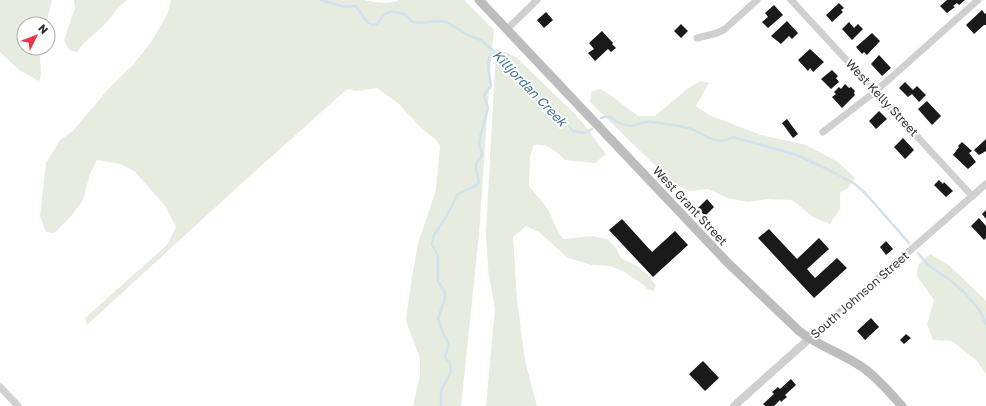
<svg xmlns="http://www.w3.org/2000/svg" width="986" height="406" viewBox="0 0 986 406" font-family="'Golos Text',sans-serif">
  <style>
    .green { fill: #e6ecdf }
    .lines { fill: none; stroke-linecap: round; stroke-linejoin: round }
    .stream { stroke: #cfe2ee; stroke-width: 2.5 }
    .building { fill: #1a1a1a }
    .minor { stroke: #d0d0d0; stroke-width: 7 }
    .tertiary { stroke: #d0d0d0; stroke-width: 8 }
    .secondary { stroke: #bdbdbd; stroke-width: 9 }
    .labels { text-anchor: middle; stroke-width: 4; stroke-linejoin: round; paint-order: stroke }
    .street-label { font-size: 12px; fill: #333; stroke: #fff }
    .water-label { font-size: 13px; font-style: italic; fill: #3f7597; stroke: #fff }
  </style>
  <rect width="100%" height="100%" fill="#fff"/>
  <path class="green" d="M0,0H52L46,24H24V48H40C38,60 44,69 39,81L19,70L0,52Z
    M74,0H127C118,7 112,16 105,24C96,34 84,40 77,52L69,50L64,40L75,8Z
    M171,0H364C372,2 392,5 399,0H464L494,30L491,59L479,234L461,406H413L420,375V358L406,321L411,283L418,243L436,190L440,146L436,140L418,125L399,104L377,88L356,91L347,89L242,183L87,325L85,318L167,245L176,227L166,207L135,172L121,164L97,160L90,174L83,200L72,215L54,233L46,232L40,216L46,163L60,140L73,131L110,87L133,65L151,42L167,15Z
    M496,48L516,57L579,118L606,154L595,163L565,160C556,151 548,143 534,145L530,156L529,186L548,209L559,234L564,239L592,236L607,239L616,248L621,258L637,266L649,276L656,286L653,291L646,289L645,286L623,271L610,266L592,265L568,258L539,232L526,226L513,237L517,299L525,361L537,406H486L495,309L488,269L486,233Z
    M700,81L709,83L696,106L709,115L761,135L806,145L838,162L855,178L848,188L840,193V209L830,224L813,217L792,200L768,199L748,202L728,198L708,189L689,191L671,181L590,102L592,91L600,89L609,94L638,116H655L686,90Z
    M930,254L950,266L986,301V374L977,361L952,341L933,340L927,324L934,300L917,276L918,265Z"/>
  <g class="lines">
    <path class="stream" d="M321,0L345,7L356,6L367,22L373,25L377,24L385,14L391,11L404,14L413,22L418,23L438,21L446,22L470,36L481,40L516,71L573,131L585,133L592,129
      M601,118L604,117H611C616,124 629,127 636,125C640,124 642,122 645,122C654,121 664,124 673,125C680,126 690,128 696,131C708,138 720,145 733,137L797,155L827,169L855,184L866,194L909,243
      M918,253L928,265L950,280L965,293L980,311L986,324
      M441,406V391L451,371L450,363L445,357L449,344L443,333L438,319L445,298V293L438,281V256L432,244L434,235L446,217L457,195C464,190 472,189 479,183C479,177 476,173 476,167C475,160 483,158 482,154C481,149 479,146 479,141L488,108L484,95L491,86C490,80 486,61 490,56C491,54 494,53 495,52"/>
  </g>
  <path class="building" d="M947,0H965L959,5L957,3L953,6L955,7L947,13L940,6Z
    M839,3L844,8L841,10L843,12L832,22L826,15Z
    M774,5L783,15L768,28L762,22L768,17L765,13Z
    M982,10L985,14L986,13V25H984L974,34L966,25Z
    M546,12L553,20L544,28L537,20Z
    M787,21L798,33L792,39L789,36L781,44L771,36Z
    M849,22L854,28L858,24L863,29L852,40L842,29Z
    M681,24L688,31L681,38L674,31Z
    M602,31L613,43L612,44L616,48L611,52L608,49L595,61L588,53L594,49L589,43Z
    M872,33L880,41L867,55L864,52L862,54L856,47Z
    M810,49L824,62L813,72L810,68L808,71L798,60Z
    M879,55L891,68L882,76L871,64Z
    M832,70L838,76L836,78L839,82L831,89L821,79Z
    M905,82L913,90L917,86L926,95L919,102L912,94L908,97L899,88Z
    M845,84L849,88L851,87L855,91L854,93L855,95L842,108L832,97L836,94L834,92L839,87L841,89Z
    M927,101L941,116L932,125L918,109Z
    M879,111L887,119L876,129L869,121Z
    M787,119L798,134L793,138L782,123Z
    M903,138L914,150L905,159L894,147Z
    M986,139V151L979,155L974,150Z
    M962,142L972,151L969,153L976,162L968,169L953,155L959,147L958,146Z
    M939,180L943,184L944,182L953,191L946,197L934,185Z
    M707,199L714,207L705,216L698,208Z
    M986,210V219L982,214Z
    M979,218L986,226V238L984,240L971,226Z
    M622,219L652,252L675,231L688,245L653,277L609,230Z
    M769,229L797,259L819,238L829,249L807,269L815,278L837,258L847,268L814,298L758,238Z
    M886,241L893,249L886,255L880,247Z
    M871,318L879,327L865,340L857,331Z
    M906,334L911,338L904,344L900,340Z
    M703,361L719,378L705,391L689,374Z
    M791,379L796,385L785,395L787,397L781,402L780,400L774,406H765L763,404L774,394L772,392L778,387L780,389Z"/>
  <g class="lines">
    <path class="minor" d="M791,0L972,196
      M507,29L537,0
      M697,38L717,33L725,29L757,0
      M823,132L876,91L978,0
      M809,339L986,184
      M0,387L18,406"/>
    <path class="tertiary" d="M734,406L809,339"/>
    <path class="secondary" d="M479,0L727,262L799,331C818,346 842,353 862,367C877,377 889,392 902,406"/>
  </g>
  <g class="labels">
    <g class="street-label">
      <text transform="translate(882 98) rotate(47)" y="4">West Kelly Street</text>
      <text transform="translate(690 206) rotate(47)" y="4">West Grant Street</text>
      <text transform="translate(860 295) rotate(-41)" y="4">South Johnson Street</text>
    </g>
    <g class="water-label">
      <text transform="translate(530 88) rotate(46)" y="5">Killjordan Creek</text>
    </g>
  </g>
  <g transform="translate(36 36) rotate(47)"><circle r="19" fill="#ffffff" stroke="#adadad"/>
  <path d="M0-3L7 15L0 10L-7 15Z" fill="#e63946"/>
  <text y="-6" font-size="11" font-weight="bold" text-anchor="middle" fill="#333333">N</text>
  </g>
</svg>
